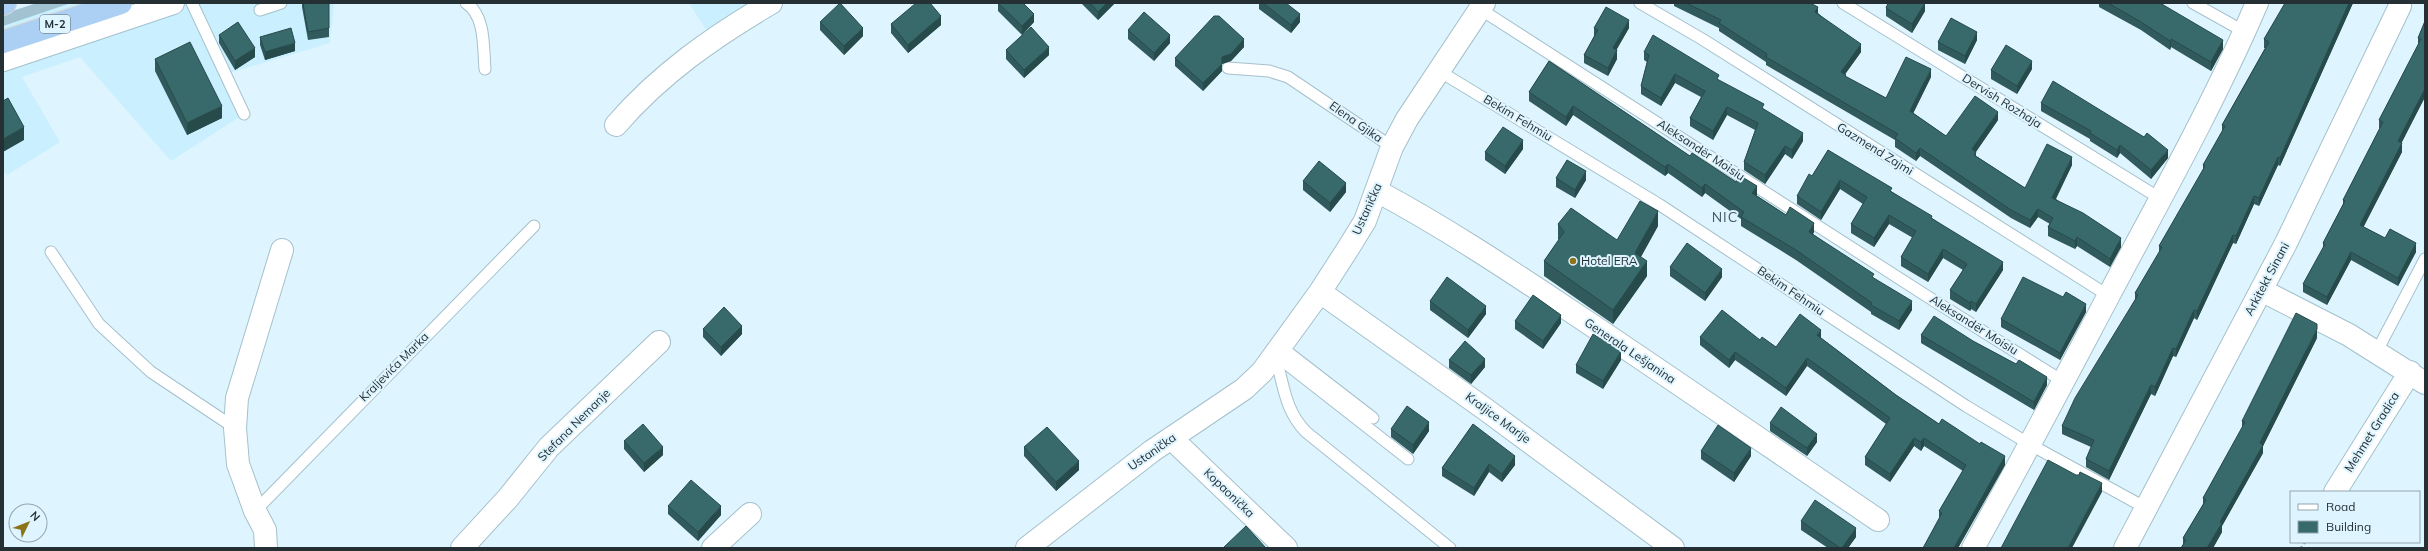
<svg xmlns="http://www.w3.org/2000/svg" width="2428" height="551" viewBox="0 0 2428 551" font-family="Mulish,sans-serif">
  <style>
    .built { fill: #caeffe }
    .green { fill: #a1c3d1 }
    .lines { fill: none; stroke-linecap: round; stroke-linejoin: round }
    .service-casing { stroke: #a5c1cc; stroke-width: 13 }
    .minor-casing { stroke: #a5c1cc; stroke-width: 24 }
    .trunk-casing { stroke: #d3d6d6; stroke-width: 24 }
    .path { stroke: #8e9fa6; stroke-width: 2.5; stroke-dasharray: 2 3; stroke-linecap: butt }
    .service { stroke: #fff; stroke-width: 11 }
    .minor { stroke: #fff; stroke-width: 22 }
    .trunk { stroke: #accff4; stroke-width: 22 }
    .wall { fill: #305a5c }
    .shaded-wall { fill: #274a4b }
    .building { fill: #38696b; stroke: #274a4b }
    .poi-dot { fill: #8d7419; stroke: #def4fe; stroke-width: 1.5 }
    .labels { text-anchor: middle; stroke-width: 4; stroke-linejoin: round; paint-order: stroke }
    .shield { fill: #def4fe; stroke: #5c6b71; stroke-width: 1 }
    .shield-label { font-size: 11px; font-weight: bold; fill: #253034 }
    .street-label { font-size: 12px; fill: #253034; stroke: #def4fe }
    .poi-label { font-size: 12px; fill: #253034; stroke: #def4fe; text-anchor: start }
    .quarter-label { font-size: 14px; letter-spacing: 1px; fill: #435c66; stroke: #def4fe }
  </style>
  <rect width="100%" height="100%" fill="#def4fe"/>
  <path class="built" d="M46,3H334L330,43L226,74L244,114L171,161L80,57L22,77L60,142L7,175L3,171V18Z
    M689,3H771L712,39Z"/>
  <path class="green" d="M37,3H71L3,26V14Z"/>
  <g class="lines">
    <defs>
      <path id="service" d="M192,3L244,114
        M466,3C486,16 483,48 485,69
        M1640,3L1702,39L2109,296
        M1843,3L2161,199
        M2193,3L2245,32
        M1480,9L1936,302L2064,382
        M260,10L281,3
        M1228,68L1269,71L1288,77L1392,147
        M1439,71L1660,205L1966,406L2031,445L2146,508
        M51,252L99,324L151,372L235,428
        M1281,347L1373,418
        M2377,351L2425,259
        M1408,459L1275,355C1284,385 1284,409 1306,432L1450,548
        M255,511L534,226"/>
      <path id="minor" d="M3,60L173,3
        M616,125C660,74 713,37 771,3
        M1377,191C1444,227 1506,268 1569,310C1673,379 1775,450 1878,520
        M2261,290L2349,335L2425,383
        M1320,292L1485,409L1673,548
        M1171,438L1286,548
        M2335,492L2410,372
        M266,548L265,530L255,511L238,464L235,428L237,398L282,250
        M462,548L508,498L549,447L659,342
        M713,548L750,514
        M1027,548L1152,451L1244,389L1262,372L1320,292L1349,247L1365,221L1392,147L1407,119L1484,3
        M1973,548C2020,464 2064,380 2109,295C2160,199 2214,103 2257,3
        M2125,548L2286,243L2400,6"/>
      <path id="trunk" d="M3,4L5,3
        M3,42L121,3"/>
    </defs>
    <use href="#service" class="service-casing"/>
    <use href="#minor" class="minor-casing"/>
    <use href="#trunk" class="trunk-casing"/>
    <path class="path" d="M2301,548L2305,542"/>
    <use href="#service" class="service"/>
    <use href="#minor" class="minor"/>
    <use href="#trunk" class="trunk"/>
  </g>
  <path class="wall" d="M302,3H329V37L308,40L302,7Z
    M998,3L1034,22L1022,35L998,11Z
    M1081,3H1115L1098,20Z
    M1259,3H1286L1300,22L1291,33L1259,9Z
    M1674,3H1810L1818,13L1861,52L1845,74L1846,77L1886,98L1931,77L1913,113L1946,136L1998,120L1976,152V156L2025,188L2072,165L2056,199L2121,247L2110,267L2077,246L2075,249L2048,236V227L2050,224L2038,217L2030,228L2011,218L1920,156L1916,161L1895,147V140L1766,65V62L1719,31V28L1674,6Z
    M2099,3H2160L2223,49L2211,71L2171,47L2170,50L2141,30L2099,7Z
    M2284,3H2353L2280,166L2278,165L2259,206L2254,204L2236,244L2233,243L2197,320L2194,318L2176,357L2173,356L2155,396L2151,394L2109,480L2086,467V459L2091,447L2062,434V426L2135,300V293L2159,253V246L2203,171V165L2222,132V125L2265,48H2264V39L2284,6Z
    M1886,8L1925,11L1912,33L1886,16Z
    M2425,21V97L2401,143L2402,152L2363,227L2385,238L2416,252L2398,286L2351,260L2327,305L2303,292V284L2323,249V243L2343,204V200L2380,128H2379V120L2418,45V38Z
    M820,22L863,36L844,55L820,30Z
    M891,24L941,25L908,53L891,33Z
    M1594,28H1629L1616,50L1617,59L1608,76L1584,63V55L1594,36Z
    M1128,30L1170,43L1154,61L1128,39Z
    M219,35L255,57L235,70L219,43Z
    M260,37L295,51L265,60L260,45Z
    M1977,40L1965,64L1938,50V42Z
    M1244,47L1231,61L1222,64V71L1203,91L1175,66V58Z
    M1006,50L1049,55L1024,78L1006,59Z
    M1644,52L1719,81L1764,109L1803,141L1792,159L1785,154L1765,184L1744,170V162L1755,130L1727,115L1713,140L1690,126V118L1701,97L1675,83L1661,106L1641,94V86L1647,62L1644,60Z
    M155,59L222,118L187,135L155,71Z
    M1549,61L1690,156L1736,182L1786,215L1814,232L1813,234L1874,278L1912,310L1899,330L1871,314V312L1796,260L1741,226V219L1705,193L1702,197L1668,173L1665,176L1573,115L1566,126L1529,101V92Z
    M2032,69L2017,94L1991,79V70Z
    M2041,103L2144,137L2168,158L2151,179L2120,153L2117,158L2090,141V139L2041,111Z
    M1523,149L1505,174L1485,160V152Z
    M1828,150L1932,218L2003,270L1976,312L1971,309L1970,311L1950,299V290L1963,270L1943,258L1928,282L1901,266V257L1913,238L1889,224L1874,247L1851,233V224L1863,204L1840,189L1821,220L1797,204V196L1812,176Z
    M1556,178L1586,180L1575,198L1556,187Z
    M1303,181L1346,192L1330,212L1303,190Z
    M1558,224L1617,240L1658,226L1641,257L1647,276L1613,324L1544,276V261L1559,240L1558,239Z
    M1670,267L1722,277L1705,301L1670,276Z
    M1430,301L1486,314L1468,338L1430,310Z
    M2086,312L2060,360L2001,327V319Z
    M1515,321L1561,323L1543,349L1515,329Z
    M703,329L742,334L721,356L703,337Z
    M1921,335L1973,341L2016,364L2047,385L2034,410L1921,343Z
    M1700,337L1760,340L1776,347L1821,338L1896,395L1939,424L2005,465L1958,548H1923L1939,519V511L1963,471L1924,446L1921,451L1914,446L1890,482L1865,465V457L1886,424L1807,366L1786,396L1735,360L1729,368L1700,345Z
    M2317,338L2263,446V453L2222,526V532L2213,548H2181L2183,545V538L2203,504V498L2242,428V421Z
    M1449,360L1485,367L1471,384L1449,368Z
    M1621,360L1603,389L1576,373V365Z
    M1770,423L1817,442L1807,456L1770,431Z
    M1473,424L1515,465L1502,482L1489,472L1474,496L1442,476V468Z
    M1391,429L1429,431L1413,454L1391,437Z
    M624,441L663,455L644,472L624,449Z
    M1024,447L1079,470L1056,491L1024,456Z
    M1701,451L1751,456L1734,482L1701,459Z
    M668,506L721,515L698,541L668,514Z
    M1801,521L1856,537L1848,548H1828L1801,530Z"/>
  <path class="shaded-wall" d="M1107,3H1115L1098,20V12Z
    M1925,3V11L1912,33V24Z
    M2349,3H2353L2280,166V158Z
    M1818,7V16L1815,12Z
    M1034,14V22L1022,35V26Z
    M1300,14V22L1291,33V25Z
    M941,16V25L908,53V45Z
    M1629,20V28L1613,56V48Z
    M863,28V36L844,55V46Z
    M1977,32V40L1965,64V56Z
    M1170,35V43L1154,61V53Z
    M1244,39V47L1231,61L1222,64V71L1203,91V83L1222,57Z
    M2171,39V47L2170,50V41Z
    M2223,40V49L2211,71V62Z
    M295,43V51L265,60V52Z
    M1861,44V52L1841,80V72Z
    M1049,47V55L1024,78V70Z
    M255,48V57L235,70V61Z
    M1617,50V59L1608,76V68Z
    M2032,61V69L2017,94V86Z
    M1931,69V77L1910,120V111Z
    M1675,74V83L1661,106V98Z
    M2425,89V97L2398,150V141Z
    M222,106V118L187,135V123Z
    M1573,106V115L1566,126V117Z
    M1727,107V115L1713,140V131Z
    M1998,112V120L1972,157V149Z
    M24,127V140L3,152V139Z
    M1803,133V141L1792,159V150Z
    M1523,140V149L1505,174V166Z
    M2402,143V152L2360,234V225Z
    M2120,145V153L2117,158V150Z
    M1785,146V154L1765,184V175Z
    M1920,148V156L1916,161V153Z
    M2168,150V158L2151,179V170Z
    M2072,157V165L2052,206V198Z
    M2278,157V165L2259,206V198Z
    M1668,164V173L1665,176V167Z
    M1586,171V180L1575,198V190Z
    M1840,180V189L1821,220V212Z
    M1346,183V192L1330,212V203Z
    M1705,184V193L1702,197V188Z
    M1757,186V195L1752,202V193Z
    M2254,196V204L2236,244V236Z
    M2038,209V217L2030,228V220Z
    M1658,211V226L1635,267V253Z
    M1889,215V224L1874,247V238Z
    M1814,223V232L1809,241V232Z
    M2233,235V243L2197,320V311Z
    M2077,237V246L2075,249V241Z
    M2121,238V247L2110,267V259Z
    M2416,243V252L2398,286V278Z
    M1943,249V258L1928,282V274Z
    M2351,252V260L2327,305V297Z
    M1647,261V276L1613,324V310Z
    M2003,262V270L1976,312V304Z
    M1722,269V277L1705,301V293Z
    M1912,301V310L1899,330V321Z
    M1971,301V309L1970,311V303Z
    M2086,304V312L2060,360V353Z
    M1486,306V314L1468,338V330Z
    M2194,310V318L2176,357V349Z
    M1561,315V323L1543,349V341Z
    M742,326V334L721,356V347Z
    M2317,329V338L2263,446V453L2222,526V532L2213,548H2207Z
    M1821,330V338L1817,344V335Z
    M2173,348V356L2155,396V387Z
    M1621,351V360L1603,389V381Z
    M1735,352V360L1729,368V360Z
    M1807,358V366L1786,396V388Z
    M1485,359V367L1471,384V375Z
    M2047,377V385L2034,410V402Z
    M2151,385V394L2109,480V471Z
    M1429,422V431L1413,454V445Z
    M1817,434V442L1807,456V448Z
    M1914,438V446L1890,482V474Z
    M1924,438V446L1921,451V442Z
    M663,447V455L644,472V463Z
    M1751,448V456L1734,482V473Z
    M1515,456V465L1502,482V474Z
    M2005,456V465L1958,548H1954Z
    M1079,461V470L1056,491V482Z
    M1489,464V472L1474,496V488Z
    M2102,483V492L2072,548H2068Z
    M721,506V515L698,541V532Z
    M1856,528V537L1848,548H1842Z"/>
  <path class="building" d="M303,3H329V28L308,32Z
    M840,3L863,28L844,46L820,22Z
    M916,3H930L941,16L908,45L891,24Z
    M998,3H1023L1034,14L1022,26Z
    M1090,3H1107L1098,12Z
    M1263,3H1286L1300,14L1291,25Z
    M1686,3H1810L1818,7L1815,12L1861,44L1841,72L1846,75L1845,76L1886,98L1906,57L1931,69L1910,111L1946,136L1975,96L1998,112L1972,149L1976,152L1974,155L2025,188L2047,144L2072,157L2052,198L2083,213L2121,238L2110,259L2077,237L2075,241L2048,227L2053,218L2038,209L2030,220L2011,210L1920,148L1916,153L1895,138L1898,134L1766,57L1767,54L1719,23L1721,20Z
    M1888,3H1925L1912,24L1886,8Z
    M2108,3H2160L2223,40L2211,62L2171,39L2170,41L2141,22Z
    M2285,3H2349L2280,158L2278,157L2259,198L2254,196L2236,236L2233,235L2197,311L2194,310L2176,349L2173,348L2155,387L2151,385L2109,471L2086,459L2094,440L2062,426L2075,398L2138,295L2135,293L2162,247L2159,246L2205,166L2203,165L2225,126L2222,125L2269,42L2264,39Z
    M1606,7L1629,20L1613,48L1617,50L1608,68L1584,55L1598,30L1594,28Z
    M1144,12L1170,35L1154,53L1128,30Z
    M1214,16H1219L1244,39L1231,54L1222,57V64L1203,83L1175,58Z
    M1951,18L1977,32L1965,56L1938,42Z
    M2425,21V89L2398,141L2402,143L2360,225L2385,238L2390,229L2416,243L2398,278L2351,252L2327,297L2303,284L2325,244L2323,243L2345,201L2343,200L2383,122L2379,120L2421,39L2418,38Z
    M238,22L255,48L235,61L219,35Z
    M1031,27L1049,47L1024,70L1006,50Z
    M291,28L295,43L265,52L260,37Z
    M1653,35L1719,75L1717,79L1764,104L1762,108L1803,133L1792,150L1785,146L1765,175L1744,162L1758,123L1727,107L1713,131L1690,118L1705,91L1675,74L1661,98L1641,86L1649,55L1644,52Z
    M190,42L222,106L187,123L155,59Z
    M2006,45L2032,61L2017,86L1991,70Z
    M1549,61L1690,156L1692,153L1736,182L1739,175L1757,186L1752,193L1786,215L1790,207L1814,223L1809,232L1874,274L1872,277L1912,301L1899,321L1871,305L1872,303L1796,250L1741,217L1744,212L1705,184L1702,188L1668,164L1665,167L1573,106L1566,117L1529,92Z
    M2053,81L2144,137L2147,133L2168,150L2151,170L2120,145L2117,150L2090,133L2091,131L2041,103Z
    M8,98L24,127L3,139V101Z
    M1503,127L1523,140L1505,166L1485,152Z
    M1828,150L1892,188L1890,191L1932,216L1931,218L2003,262L1976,304L1971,301L1970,303L1950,290L1967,264L1943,249L1928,274L1901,257L1916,231L1889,215L1874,238L1851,224L1867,197L1840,180L1821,212L1797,196L1809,174L1812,176Z
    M1567,160L1586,171L1575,190L1556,178Z
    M1319,161L1346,183L1330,203L1303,181Z
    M1640,201L1658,211L1635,253L1647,261L1613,310L1544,261L1564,232L1558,224L1571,208L1617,240Z
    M1687,243L1722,269L1705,293L1670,267Z
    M1447,277L1486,306L1468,330L1430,301Z
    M2023,277L2063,297L2066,292L2086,304L2060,353L2001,319Z
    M1533,295L1561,315L1543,341L1515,321Z
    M724,307L742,326L721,347L703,329Z
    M1722,310L1760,340L1762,337L1776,347L1800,314L1821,330L1817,335L1896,395L1939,424L1942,419L1980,444L1981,442L2005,456L1954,548H1923L1942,513L1939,511L1966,465L1924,438L1921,442L1914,438L1890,474L1865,457L1890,418L1807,358L1786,388L1735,352L1729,360L1700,337Z
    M2296,313L2317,324V329L2260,443L2263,445L2220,522L2222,523L2207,548H2181L2186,540L2183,538L2206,500L2203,498L2245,422L2242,421Z
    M1934,316L1973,341L2016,364L2019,360L2047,377L2034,402L1921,335Z
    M1593,334L1621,351L1603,381L1576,365Z
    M1465,341L1485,359L1471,375L1449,360Z
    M1407,406L1429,422L1413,445L1391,429Z
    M1781,407L1817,434L1807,448L1770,423Z
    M643,424L663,447L644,463L624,441Z
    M1473,424L1515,456L1502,474L1489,464L1474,488L1442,468Z
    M1718,425L1751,448L1734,473L1701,451Z
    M1047,427L1079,461L1056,482L1024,447Z
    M2048,460L2076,475H2079L2080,472L2102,483L2068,548H2001Z
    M691,480L721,506L698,532L668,506Z
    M1815,500L1856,528L1842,548H1840L1801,521Z
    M1246,526L1266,548H1223Z"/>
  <circle class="poi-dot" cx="1573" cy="261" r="4"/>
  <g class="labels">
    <rect class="shield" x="40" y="15" width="30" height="18" rx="3"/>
    <g class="shield-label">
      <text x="55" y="28">M-2</text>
    </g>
    <g class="street-label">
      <text transform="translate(2002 101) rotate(32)" y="4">Dervish Rozhaja</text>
      <text transform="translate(1518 118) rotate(31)" y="4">Bekim Fehmiu</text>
      <text transform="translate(1356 122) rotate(35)" y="4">Elena Gjika</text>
      <text transform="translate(1875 149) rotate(32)" y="4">Gazmend Zajmi</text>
      <text transform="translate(1701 150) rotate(33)" y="4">Aleksandër Moisiu</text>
      <text transform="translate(1367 209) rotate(-66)" y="4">Ustanička</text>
      <text transform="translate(2267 279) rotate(-62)" y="4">Arkitekt Sinani</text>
      <text transform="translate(1791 291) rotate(34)" y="4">Bekim Fehmiu</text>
      <text transform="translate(1974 325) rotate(32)" y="4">Aleksandër Moisiu</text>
      <text transform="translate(1630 351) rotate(34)" y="4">Generala Lešjanina</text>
      <text transform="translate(394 367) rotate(-45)" y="4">Kraljevića Marka</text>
      <text transform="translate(1498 418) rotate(36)" y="4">Kraljice Marije</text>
      <text transform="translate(574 425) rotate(-45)" y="4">Stefana Nemanje</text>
      <text transform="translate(2372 432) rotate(-58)" y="4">Mehmet Gradica</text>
      <text transform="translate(1152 452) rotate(-35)" y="4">Ustanička</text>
      <text transform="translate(1229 493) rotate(44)" y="4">Kopaonička</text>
    </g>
    <g class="poi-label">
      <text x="1581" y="265">Hotel ERA</text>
    </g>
    <g class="quarter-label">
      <text x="1725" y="222">NIC</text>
    </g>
  </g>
  <rect width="2428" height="551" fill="none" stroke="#253034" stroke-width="8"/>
  <rect x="2290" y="491" width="130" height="52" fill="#def4fe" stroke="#94a6ad"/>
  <rect x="2298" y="504" width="20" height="6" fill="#ffffff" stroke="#94a6ad"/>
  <text x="2326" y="511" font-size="12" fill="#253034">Road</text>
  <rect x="2298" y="521" width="20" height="12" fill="#38696b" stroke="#94a6ad"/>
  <text x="2326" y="531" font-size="12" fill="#253034">Building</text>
  <g transform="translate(28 523) rotate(47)"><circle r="19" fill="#def4fe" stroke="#94a6ad"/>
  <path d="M0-3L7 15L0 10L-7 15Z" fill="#8d7419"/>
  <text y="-6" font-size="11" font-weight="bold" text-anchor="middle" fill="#253034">N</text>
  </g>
</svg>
